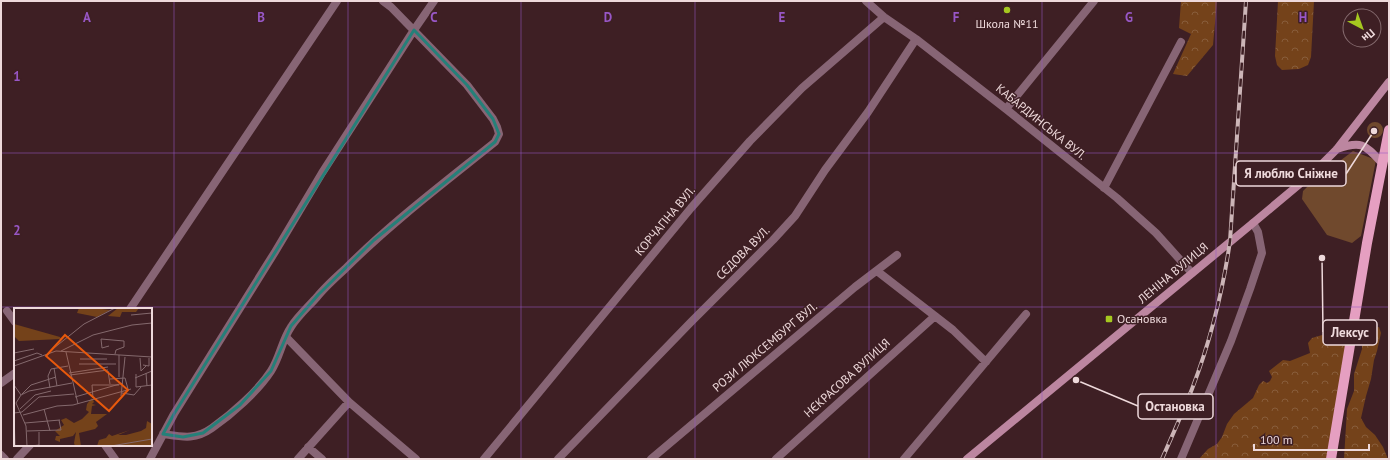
<svg xmlns="http://www.w3.org/2000/svg" width="1390" height="460" viewBox="0 0 1390 460" font-family="'PT Sans',sans-serif">
  <style>
    .grass { fill: #70492d }
    .forest { fill: url(#forest-crowns) }
    .lines { fill: none; stroke-linecap: round; stroke-linejoin: round }
    .street { stroke: #876575; stroke-width: 8 }
    .secondary { stroke: #bc86a0; stroke-width: 8 }
    .primary { stroke: #e59fc1; stroke-width: 10 }
    .rail-casing { stroke: #ccb5b7; stroke-width: 4 }
    .rail { stroke: #3e1f24; stroke-width: 2.5; stroke-dasharray: 8; stroke-linecap: butt }
    .marked { fill: none; stroke: #258079; stroke-width: 3; stroke-linejoin: round }
    .grid { fill: none; stroke: #9857c6; stroke-width: 1; stroke-opacity: 0.55 }
    .poi-dot { fill: #a6c820; stroke: #3e1f24; stroke-width: 1.5 }
    .labels { text-anchor: middle; stroke-width: 3; stroke-linejoin: round; paint-order: stroke }
    .poi-label { font-size: 12px; fill: #eed9db; stroke: #3e1f24 }
    .street-label { font-size: 12px; fill: #eed9db; stroke: #3e1f24 }
    .inset-road { fill: none; stroke: #84696d; stroke-width: 1 }
    .view { fill: #e8590c; fill-opacity: 0.15; stroke: #e8590c; stroke-width: 2 }
    .inset-edge { fill: none; stroke: #eed9db; stroke-width: 2 }
    .grid-label { font-size: 13px; text-anchor: middle; font-weight: bold; fill: #9857c6; stroke: #3e1f24; stroke-width: 3; stroke-linejoin: round; paint-order: stroke }
    .leader { fill: none; stroke: #eed9db; stroke-width: 1.5 }
    .callout-dot { fill: #eed9db; stroke: #3e1f24; stroke-width: 1.5 }
    .callout { fill: #3e1f24; stroke: #eed9db; stroke-width: 1.5 }
    .callout-label { font-size: 13px; text-anchor: middle; font-weight: bold; fill: #eed9db }
  </style>
  <defs>
    <pattern id="forest-crowns" width="20" height="18" patternUnits="userSpaceOnUse"><rect width="20" height="18" fill="#74421a"/><path d="M2 6a3 3 0 1 1 6 0M12 15a3 3 0 1 1 6 0" fill="none" stroke="#885d3b"/></pattern>
  </defs>
  <rect width="100%" height="100%" fill="#3e1f24"/>
  <path class="grass" d="M1367 130a8 8 0 1 1 16 0a8 8 0 1 1-16 0Z
    M1353,151L1376,160L1361,236L1352,243L1327,235L1302,199L1303,191L1312,182Z"/>
  <path class="forest" d="M1181,1H1217L1213,45L1187,76L1173,74L1191,34L1179,28Z
    M1278,1H1314L1311,57L1308,65L1299,69L1282,70L1277,65L1275,56Z
    M1379,327L1381,333L1377,351L1374,360L1371,379L1366,396L1361,418L1366,427L1375,435L1383,447L1388,459H1344L1347,409L1354,391V374L1362,349V339L1369,329Z
    M1329,333L1340,334L1348,339L1328,459H1199L1208,449L1217,444L1222,437L1227,424L1234,414L1253,398L1259,385L1263,381L1267,383L1270,381L1272,377L1269,371L1283,360L1290,361L1310,353L1308,343L1312,338Z"/>
  <g class="lines">
    <path class="street" d="M866,1L884,17L916,39L1006,109L1117,198L1156,233L1192,273
      M1006,109L1094,1
      M1104,188L1181,42
      M877,271L953,330L986,362
      M130,309L337,1
      M7,311L15,322
      M286,337L349,402L416,459
      M1,383L15,373
      M163,434C183,437 195,440 212,428C232,414 258,391 271,371C280,357 282,340 291,327C297,317 309,306 317,297C325,287 335,278 345,269C391,223 444,183 495,142L499,134L497,127L493,119L467,85L391,7L383,1
      M105,445L115,459
      M308,447L322,459
      M1,455L5,459
      M17,459L30,445
      M150,459L174,414L275,252L322,173L414,30L434,1
      M298,459L349,402
      M484,459L691,208L750,141L802,88L884,17
      M558,459L691,322L773,240L795,216L825,170L868,112L916,39
      M651,459L855,287L897,255
      M776,459L935,316
      M904,459L1026,314
      M1181,459L1231,341L1250,289L1262,253L1258,232L1253,223"/>
    <path class="secondary" d="M1337,149C1362,140 1365,145 1382,163
      M967,459L1253,223L1314,172L1337,149L1389,82"/>
    <path class="primary" d="M1331,459L1367,243L1389,130"/>
    <defs>
      <path id="rail" d="M1162,459C1172,436 1183,412 1192,389C1210,342 1223,290 1230,241L1246,1"/>
    </defs>
    <use href="#rail" class="rail-casing"/>
    <use href="#rail" class="rail"/>
  </g>
  <path class="marked" d="M414,30L467,85L493,119L499,134L495,142L374,240L318,295L291,326L271,371L240,405L203,433L183,437L163,434L174,414Z"/>
  <path class="grid" d="M174,1V459M348,1V459M521,1V459M695,1V459M869,1V459M1042,1V459M1216,1V459M1,153H1389M1,307H1389"/>
  <g class="poi-dot">
    <circle cx="1007" cy="10" r="4"/>
    <rect x="1105" y="315" width="8" height="8" rx="2"/>
  </g>
  <g class="labels">
    <g class="poi-label">
      <text x="1007" y="28">Школа №11</text>
      <text x="1117" y="323" text-anchor="start">Осановка</text>
    </g>
    <g class="street-label">
      <text transform="translate(1041 122) rotate(39)" y="4">КАБАРДИНСЬКА ВУЛ.</text>
      <text transform="translate(665 221) rotate(-50)" y="4">КОРЧАГІНА ВУЛ.</text>
      <text transform="translate(743 253) rotate(-45)" y="4">СЄДОВА ВУЛ.</text>
      <text transform="translate(1173 273) rotate(-40)" y="4">ЛЕНІНА ВУЛИЦЯ</text>
      <text transform="translate(765 347) rotate(-40)" y="4">РОЗИ ЛЮКСЕМБУРГ ВУЛ.</text>
      <text transform="translate(847 378) rotate(-42)" y="4">НЄКРАСОВА ВУЛИЦЯ</text>
    </g>
  </g>
  <g transform="translate(14 308)">
    <rect width="138" height="138" fill="#3e1f24"/>
    <path d="M65,0H80L96,2L83,9L63,5ZM104,0H125L122,4H108L106,9L94,8ZM0,16L46,29L47,31L5,33L0,28ZM78,90L80,94L78,96L82,97L78,98L77,106H93L82,114L84,118L81,121L65,125L67,138H61L60,135L62,124L59,128L46,131V134L41,132L42,128H46L41,123L50,117L47,112L52,110L60,115L68,111L75,104L72,102L73,96ZM133,113L138,116V138H83L85,132L92,130L95,126L98,128L116,122L104,127H112L127,123L132,120Z" fill="#74421a"/>
    <path class="inset-road" d="M117,7L138,5M95,38L88,40L87,31L110,33V39L102,42L101,46M47,43L79,27L118,17L138,15M35,44L70,16L101,0M52,44L64,96M0,45L20,41M105,47V69M126,50L127,63L132,58M66,51H93M0,53L23,45L28,47M65,56H102M129,57L135,58V50M0,58L42,43L138,49M40,60L43,78M94,63L96,76M55,65L94,59M132,65L133,78M122,66V79L138,77M56,67L94,62M121,70L138,63M96,71L111,70L114,81M0,77L7,87M36,80L34,68L37,61L54,58M108,85L120,87L127,79M8,86L17,77L42,69M107,88L111,49M61,89L109,75M79,90L78,77H105M6,101L21,87L37,83M30,101L36,123M0,105L8,104L25,89L60,86M0,105L1,137M9,107L43,98L59,97L117,81M11,115L46,112M13,123L47,122L45,112M13,138L12,118L2,95L7,87L15,83L58,75M17,138L25,137V124M97,138L138,131"/>
    <path class="view" d="M51,27L114,82L95,103L32,48Z"/>
    <rect width="138" height="138" class="inset-edge"/>
  </g>
  <g class="grid-label">
    <text x="87" y="22">A</text>
    <text x="261" y="22">B</text>
    <text x="434" y="22">C</text>
    <text x="608" y="22">D</text>
    <text x="782" y="22">E</text>
    <text x="956" y="22">F</text>
    <text x="1129" y="22">G</text>
    <text x="1303" y="22">H</text>
    <text x="17" y="81">1</text>
    <text x="17" y="235">2</text>
  </g>
  <path class="leader" d="M1374 131L1346 174M1322 258L1323 332M1076 380L1138 406"/>
  <g class="callout-dot">
    <circle cx="1374" cy="131" r="4"/>
    <circle cx="1322" cy="258" r="4"/>
    <circle cx="1076" cy="380" r="4"/>
  </g>
  <g class="callout">
    <rect x="1236" y="161" width="110" height="25" rx="4"/>
    <rect x="1323" y="320" width="54" height="25" rx="4"/>
    <rect x="1138" y="394" width="75" height="25" rx="4"/>
  </g>
  <g class="callout-label">
    <text x="1291" y="178">Я люблю Сніжне</text>
    <text x="1350" y="337">Лексус</text>
    <text x="1175" y="411">Остановка</text>
  </g>
  <rect width="1390" height="460" fill="none" stroke="#eed9db" stroke-width="4"/>
  <g transform="translate(1362 28) rotate(139)"><circle r="19" fill="#3e1f24" stroke="#84696d"/>
  <path d="M0-3L7 15L0 10L-7 15Z" fill="#a6c820"/>
  <text y="-6" font-size="11" font-weight="bold" text-anchor="middle" fill="#eed9db">Пн</text>
  </g>
  <path d="M1254 444v6h115v-6" fill="none" stroke="#eed9db" stroke-width="2"/>
  <text x="1260" y="444" font-size="12" fill="#eed9db" stroke="#3e1f24" stroke-width="3" paint-order="stroke">100 m</text>
</svg>
